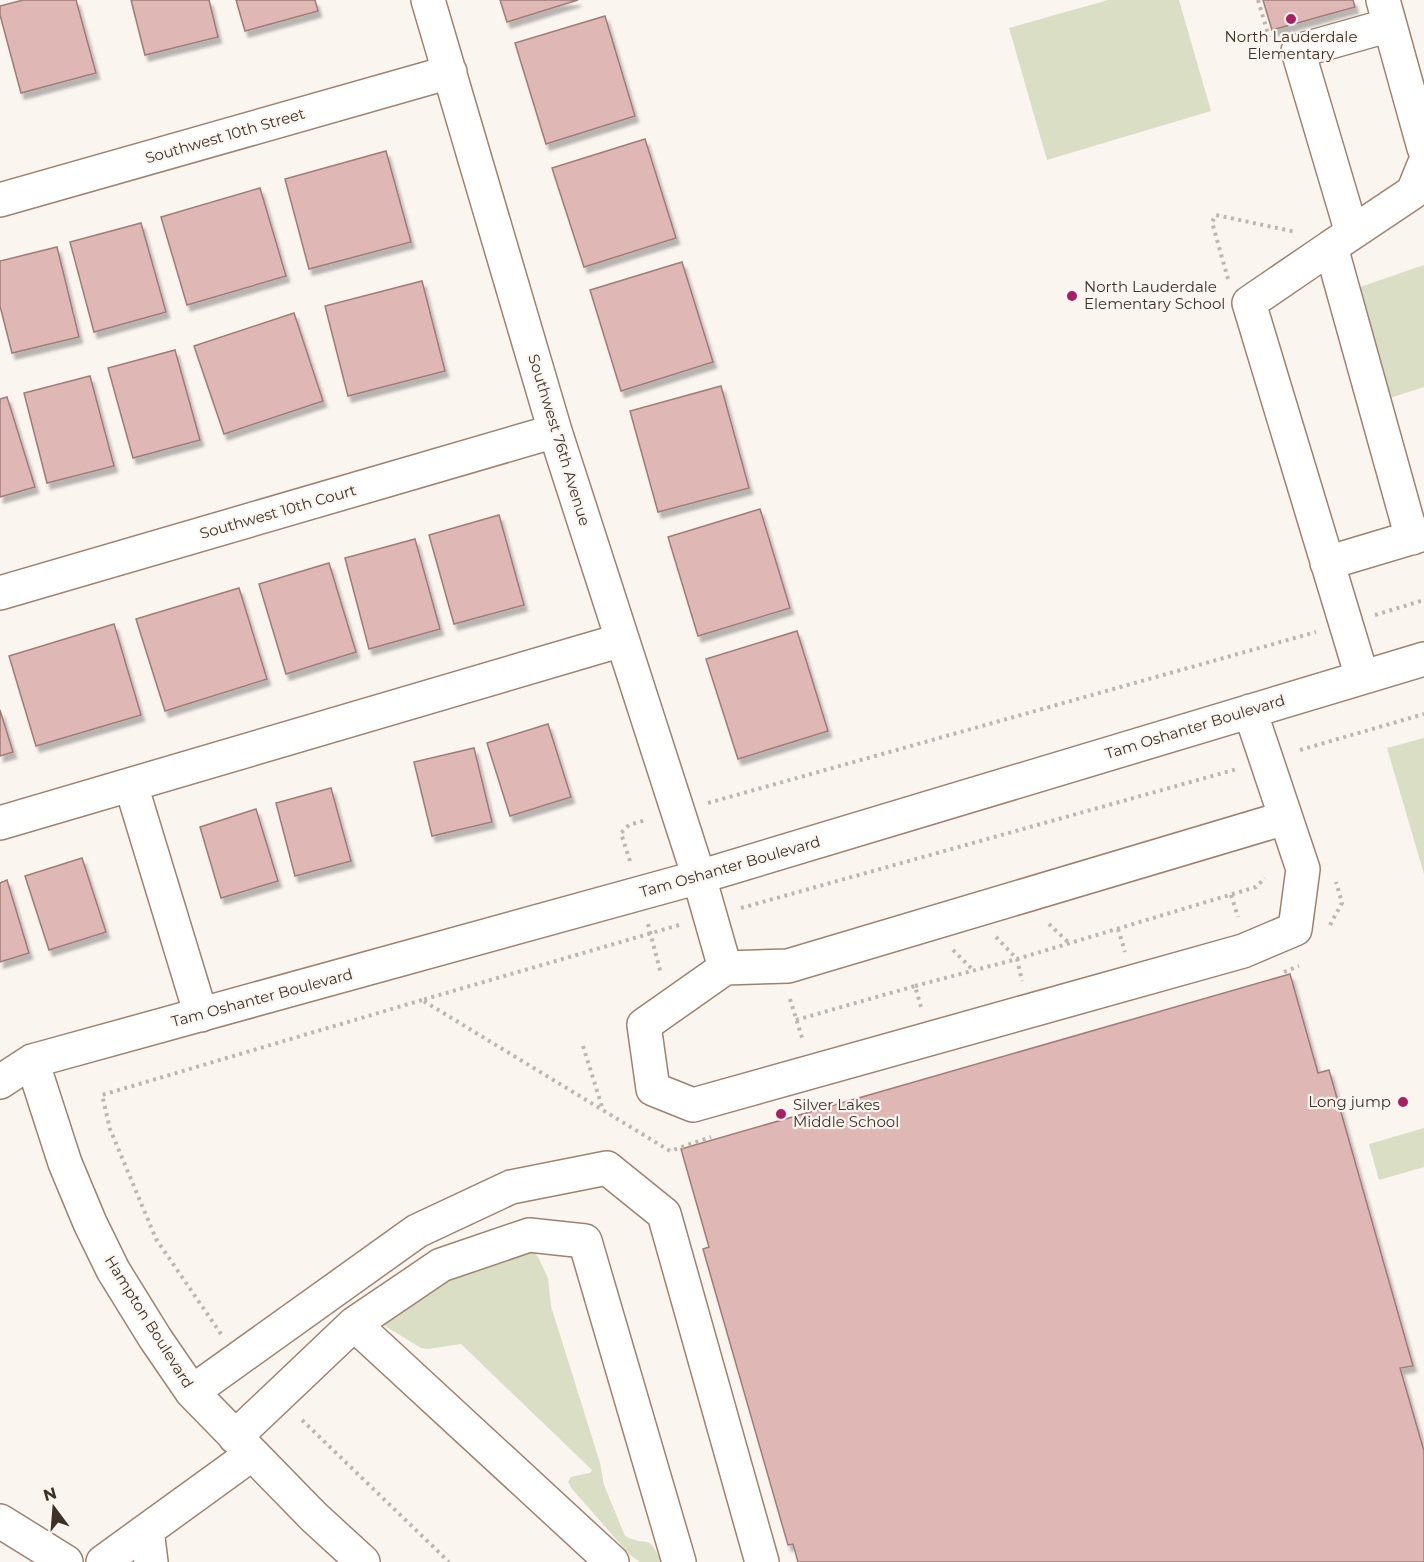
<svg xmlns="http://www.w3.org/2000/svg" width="1424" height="1562" viewBox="0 0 1424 1562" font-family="Montserrat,sans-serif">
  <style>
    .green { fill: #dadec5 }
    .building { fill: #dfb8b5; stroke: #a07c79; stroke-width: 1.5; filter: url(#shadow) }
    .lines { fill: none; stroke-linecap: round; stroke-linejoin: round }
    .minor-casing { stroke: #9e826e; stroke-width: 36 }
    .path { stroke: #beb7b0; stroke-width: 4; stroke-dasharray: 3 4.5; stroke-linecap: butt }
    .minor { stroke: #fff; stroke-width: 33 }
    .poi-dot { fill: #a91f63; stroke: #fbf5f0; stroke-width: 2 }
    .labels { text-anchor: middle; stroke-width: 4.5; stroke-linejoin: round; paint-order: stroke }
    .poi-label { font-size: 15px; fill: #3d3128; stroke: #fbf5f0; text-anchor: start }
    .street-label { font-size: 15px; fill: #3d3128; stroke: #fbf5f0 }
  </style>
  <defs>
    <filter id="shadow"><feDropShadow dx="3.5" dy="6" stdDeviation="1.5" flood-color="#0004"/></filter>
  </defs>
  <rect width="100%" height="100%" fill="#fbf5f0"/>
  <path class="green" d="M1108,0H1179L1211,111L1047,160L1009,28Z
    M1424,265V387L1390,398L1360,287Z
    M1424,738V874L1387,748Z
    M1424,1128V1167L1379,1180L1369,1144Z
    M529,1250L535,1253L539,1259L548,1278L551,1306L600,1463L604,1485L625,1536C648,1548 649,1532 661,1562H640L630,1555L572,1489L568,1482L571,1477L590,1473L592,1470L461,1344L428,1349L421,1348L380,1323L421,1287Z"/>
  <path class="building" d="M23,0H76L96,73L21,93L0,15V6Z
    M131,0H209L218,37L145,55Z
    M236,0H315L318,11L245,31Z
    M500,0H578L507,22Z
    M1263,0H1353L1355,7L1272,30Z
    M605,16L635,116L546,144L515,43Z
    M645,139L676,238L584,267L552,168Z
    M386,151L411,242L309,269L285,179Z
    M260,188L286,276L187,305L161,217Z
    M141,223L166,312L94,332L70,242Z
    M57,247L79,337L12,353L0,306V261Z
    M682,262L713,362L621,391L590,290Z
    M422,281L445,371L348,396L325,306Z
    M294,313L323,401L224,434L194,346Z
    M175,350L200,440L133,458L108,368Z
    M90,376L114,466L47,483L24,393Z
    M721,386L749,488L658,512L630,411Z
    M7,397L35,487L0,497V399Z
    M760,509L790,608L698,636L668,537Z
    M499,515L524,605L454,624L429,535Z
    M415,539L440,629L369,649L345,558Z
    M329,563L356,652L286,674L259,584Z
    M239,588L267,679L165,711L136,619Z
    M114,624L141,715L36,746L9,656Z
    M797,631L828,731L738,759L706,659Z
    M0,710L13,752L0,756Z
    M548,724L571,797L510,816L487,743Z
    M474,748L492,822L432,836L414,762Z
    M331,788L351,861L295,876L276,803Z
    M256,809L278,881L221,898L200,827Z
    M82,858L106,932L49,950L25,876Z
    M7,880L29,953L0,962V883Z
    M1290,974L1318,1073L1329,1070L1413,1366L1400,1368L1424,1451V1562H798L793,1544L788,1545L703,1249L709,1247L681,1149Z"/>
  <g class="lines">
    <defs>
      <path id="minor" d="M428,0L555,431L699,877L725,968L644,1025L653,1089L693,1105L1243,951L1295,929L1303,869L1250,711
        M1383,0L1424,148
        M0,200L450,72
        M1352,233L1298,51L1390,25
        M1331,247L1249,303L1362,677
        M1412,538L1331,247L1413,192L1424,165
        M1327,563L1424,534
        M0,593L555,431
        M131,785L201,1015
        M0,823L622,640
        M725,968L788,966L1285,818
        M32,1061L65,1163L90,1223L113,1270L155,1338L192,1392L314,1517L363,1562
        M0,1082L32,1061L699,877L1424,659
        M354,1324L612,1562
        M192,1392L417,1231L511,1187L607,1168L664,1214L762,1562
        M235,1437L354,1324L441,1265L529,1235L585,1241L679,1562
        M0,1521L66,1562
        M147,1530L151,1562
        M103,1562L252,1454"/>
    </defs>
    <use href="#minor" class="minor-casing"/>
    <path class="path" d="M1258,0L1269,37
      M1228,279L1212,222L1216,215L1296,232
      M1375,615L1424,600
      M1300,750L1424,714
      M708,803L1316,632
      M630,861L621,833L629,825L646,820
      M1231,895L1238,917
      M741,908L1237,769
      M648,924L661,974
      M1049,924L1069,943
      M679,925L422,1000L670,1151L711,1137
      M1330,925L1342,903L1336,882
      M1118,929L1125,952
      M996,937L1017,959L1022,981
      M953,950L973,970
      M1284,972L1299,966
      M915,986L1017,959L1256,887L1265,878
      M790,999L803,1041
      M796,1020L915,986L921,1007
      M583,1046L603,1110
      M221,1334L156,1239L110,1129L102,1095L422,1000
      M302,1420L449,1562"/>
    <use href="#minor" class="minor"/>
  </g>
  <g class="poi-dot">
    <circle cx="1291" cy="19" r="6"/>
    <circle cx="1072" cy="296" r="6"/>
    <circle cx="1403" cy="1102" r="6"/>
    <circle cx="781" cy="1114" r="6"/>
  </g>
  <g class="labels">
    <g class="poi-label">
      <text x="1291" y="42" text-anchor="middle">North Lauderdale<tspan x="1291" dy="17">Elementary</tspan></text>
      <text x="1084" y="292">North Lauderdale<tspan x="1084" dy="17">Elementary School</tspan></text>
      <text x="1391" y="1107" text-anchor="end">Long jump</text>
      <text x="793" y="1110">Silver Lakes<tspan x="793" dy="17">Middle School</tspan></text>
    </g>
    <g class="street-label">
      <text transform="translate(225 136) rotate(-16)" y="5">Southwest 10th Street</text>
      <text transform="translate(559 440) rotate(73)" y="5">Southwest 76th Avenue</text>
      <text transform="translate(278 512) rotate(-16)" y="5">Southwest 10th Court</text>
      <text transform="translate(1195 727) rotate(-17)" y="5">Tam Oshanter Boulevard</text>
      <text transform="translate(730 867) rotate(-16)" y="5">Tam Oshanter Boulevard</text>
      <text transform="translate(262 998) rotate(-15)" y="5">Tam Oshanter Boulevard</text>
      <text transform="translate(149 1322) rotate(58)" y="5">Hampton Boulevard</text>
    </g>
  </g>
  <g transform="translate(54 1508) rotate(344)" stroke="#fbf5f0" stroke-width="4.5" paint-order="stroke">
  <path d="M0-4.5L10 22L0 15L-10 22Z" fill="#3d3128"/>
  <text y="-9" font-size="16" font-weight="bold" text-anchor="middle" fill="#3d3128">N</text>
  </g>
</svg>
